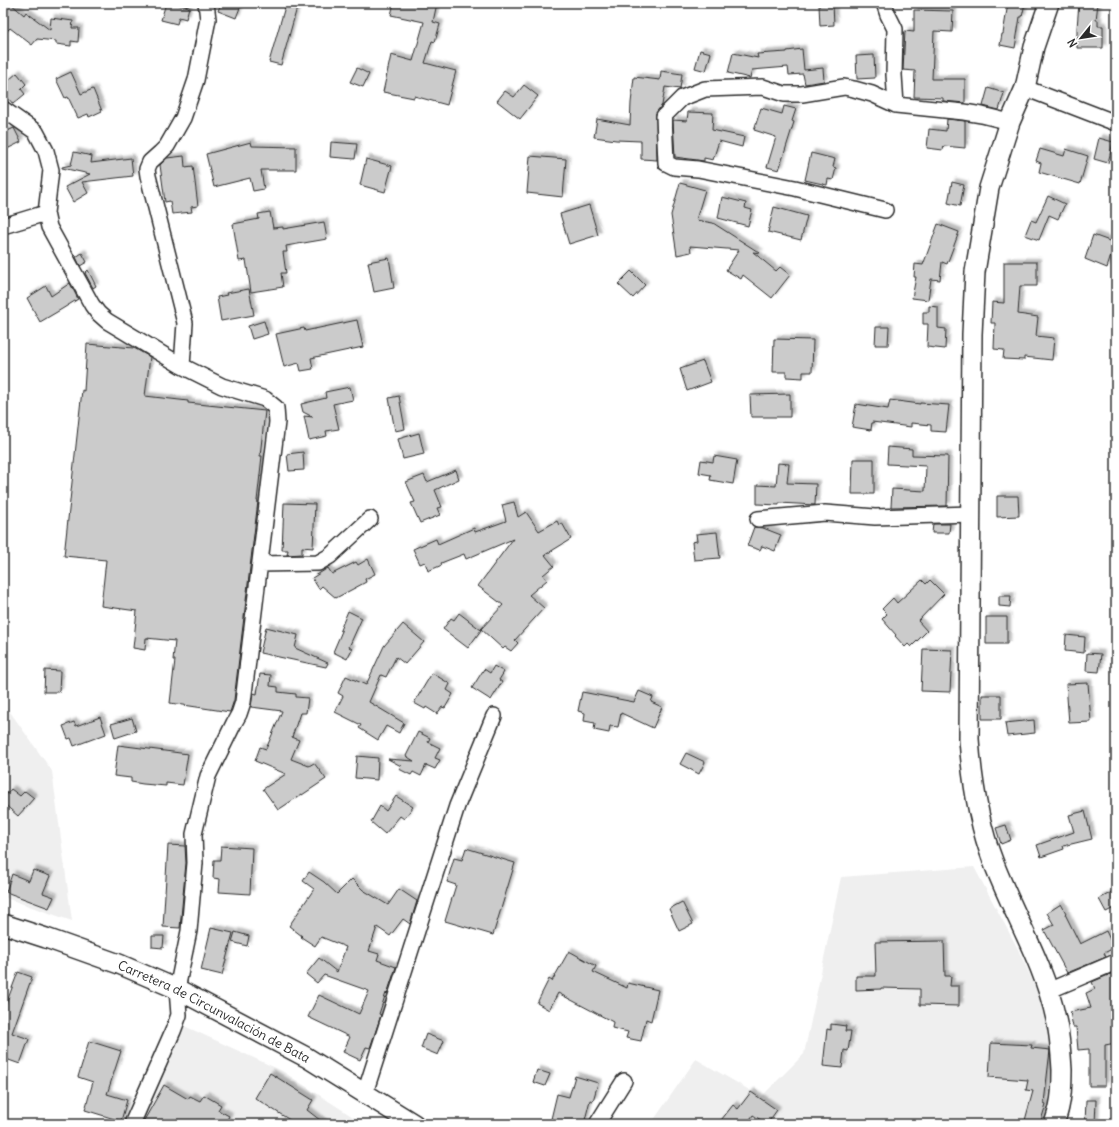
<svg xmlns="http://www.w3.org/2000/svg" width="1119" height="1127" viewBox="0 0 1119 1127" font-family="Delius,sans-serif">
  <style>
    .built { fill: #efefef }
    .building { fill: #cbcbcb; stroke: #2b2b2b; filter: url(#shadow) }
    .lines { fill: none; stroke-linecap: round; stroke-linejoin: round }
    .minor-casing { stroke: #2b2b2b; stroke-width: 18 }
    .major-casing { stroke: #2b2b2b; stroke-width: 22 }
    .minor { stroke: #fff; stroke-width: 15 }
    .major { stroke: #fff; stroke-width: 19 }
    .labels { text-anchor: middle; stroke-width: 3; stroke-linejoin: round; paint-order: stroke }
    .street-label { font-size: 13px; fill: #2b2b2b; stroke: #fff }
  </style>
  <defs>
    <filter id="shadow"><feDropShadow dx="3.5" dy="-3.5" stdDeviation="1" flood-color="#0004"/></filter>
  </defs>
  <rect width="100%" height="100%" fill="#fff"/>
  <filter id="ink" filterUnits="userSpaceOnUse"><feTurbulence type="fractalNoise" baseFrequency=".025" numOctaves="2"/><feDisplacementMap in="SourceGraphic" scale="8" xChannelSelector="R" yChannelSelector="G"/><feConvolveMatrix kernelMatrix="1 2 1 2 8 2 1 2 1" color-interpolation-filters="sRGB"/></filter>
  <g filter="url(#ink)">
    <path class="built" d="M3,702L52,771L72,921L3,897Z
      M974,867L1018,949L1045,1008L1060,1090L1047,1124H651L696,1059L751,1091L762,1096L804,1054L841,877Z
      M180,1024L282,1071L364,1124H131Z"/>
    <path class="building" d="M3,3H10L24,15L26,12L50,30L51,18L73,21L72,28H79L78,42L71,41V46L56,44V41L37,39L32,45L10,28L3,35Z
      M166,3H179V5L189,7L186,19L179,17L177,24L161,20Z
      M221,3H235L241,5L236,18L218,11Z
      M286,3L298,4L281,65L269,62Z
      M394,3H437L433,22L440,24L435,42L432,41L425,63L456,71L447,105L414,96V98L383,92L391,55L413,61L424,22L391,15Z
      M1008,3H1025L1022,17H1020L1015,48L1000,45L1002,34H1003Z
      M1079,3H1098L1096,20H1098V26H1103V48H1077V28Z
      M833,4L834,25L820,26L819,5Z
      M914,10L953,11L952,32L934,31L932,79H965V103L943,101V98L914,97L915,71L903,70L905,31L914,32Z
      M802,49L804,70L823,68L824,81L805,84L803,74L789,75L788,67L752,70L750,78L728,73L733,53L758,58L757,54L787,52V51Z
      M700,50L711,53L706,71L695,68Z
      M874,55L875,78L857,79L856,56Z
      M357,68L369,74L363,87L350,82Z
      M661,71L682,74L680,89L665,87L662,105L656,113L657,160L641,159V141L616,140L594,137L597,119L630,125L631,103L634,77L660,80Z
      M71,72L81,94L93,89L102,111L89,117L88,114L78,118L68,97L65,98L56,79Z
      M17,73L26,84L21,89L25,94L13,104L3,92V85Z
      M524,85L538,96L520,119L497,101L505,91L514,97Z
      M988,88L1004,93L999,110L983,106Z
      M784,106L796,109L792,121L794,122L779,170L767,167L776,137L754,130L761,108L782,114Z
      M688,112L713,113L712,130L744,137L742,147L719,141L713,160L704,158V161L675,157L673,120L687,121Z
      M947,119L965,121V148L944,146L943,150L927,148L929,129L946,131Z
      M14,128L21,142L3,151V133Z
      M1099,138L1113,142L1108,163L1094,159Z
      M251,142L252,146L296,147V170H261L264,189L253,191L250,178L214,187L206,154Z
      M331,142L357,144L355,159L330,157Z
      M1040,149L1064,156L1066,149L1088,156L1080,184L1039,172L1041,163L1036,161Z
      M74,152L92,156L91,163L131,158L133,176L82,182L88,193L73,202L65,187L90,174L62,168V167L71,165Z
      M811,153L835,159L833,167L836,168L833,180L828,179L827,185L805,180Z
      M184,156L185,167L193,166L198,206L191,207L192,212L172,214L170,201L165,202L160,165L167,158Z
      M530,156L566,159L563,197L527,193Z
      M366,159L392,166L385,192L360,185Z
      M952,182L964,185L960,206L948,203Z
      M680,183L705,190L696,220L713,223L760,253L753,252L776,271L780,267L790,275L772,298L743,275L741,279L726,270L739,250L690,246L691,252L677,255L671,215Z
      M1048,196L1065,204L1058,219L1049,215L1039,240L1025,235L1031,220L1036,222Z
      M722,197L746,203L745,208L752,210L748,226L718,218Z
      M589,205L598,235L569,244L560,214Z
      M774,207L807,216L801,240L768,232Z
      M270,212L273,228L283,227V229L324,222L327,239L286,246L287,252H283L286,273H281L283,287L251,292L246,260L239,261L233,224L259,219L258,214Z
      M938,224L959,232L947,264L942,262L940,280L931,279L928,300L912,298L916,277H914L915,264L923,265Z
      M1093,235L1115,243L1107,268L1085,259Z
      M82,253L87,262L80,266L76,257Z
      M389,258L394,288L374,292L368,262Z
      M1004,262H1037V286H1020L1018,314L1038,317L1036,336L1054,338L1052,360L1024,357V360L1003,359L1004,350L994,349L995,323H991L992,302L1004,303Z
      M88,270L96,286L93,288L85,273Z
      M631,271L645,285L633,298L618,284Z
      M70,283L78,299L62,309L40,322L27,298L46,286L51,296Z
      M249,289L254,315L221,321L217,297L227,295L226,293Z
      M929,306L938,307V328L946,329L945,349L927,347L928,324H923V312H929Z
      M357,320L363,347L311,358L313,369L301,371L299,363L284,367L276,334L304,328L305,331Z
      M264,321L268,334L252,339L248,326Z
      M876,327H889L888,345H875Z
      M774,339L813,340L812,372H803V378L786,377V372H773Z
      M87,344L134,348L150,357L145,396L188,401V403L265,411L260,456H262L257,501H258L234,700L230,712L170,703L175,660H173L175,641L146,638L145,650L133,648L137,611L101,606L106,560L64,556L82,390L84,391Z
      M703,361L711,382L687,391L680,369Z
      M350,387L353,400L333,404L339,429L326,431L327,436L309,440L304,416L313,417L303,412L301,404L326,398L325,392Z
      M790,394V417H751L750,395Z
      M399,396L405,429L395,431L389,398Z
      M890,400L920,404V403L949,405L946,432L931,431V425L911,423V427L872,422L871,430L852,427L856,404L888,409Z
      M419,433L424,454L403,459L398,439Z
      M888,447L912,449V455L948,456L947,506L891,507L892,489L925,491L926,466L887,464Z
      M303,452L304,470L289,471L287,454Z
      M714,456L737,460L733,484L710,480L711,475L699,473L701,460L713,462Z
      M853,459H874V494H852Z
      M778,463L789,464L787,483L816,484L815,505L779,503V505L757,504V485L776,486Z
      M456,470L459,479L435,490L442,507L437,508L440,515L420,523L411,503L415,502L406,482L424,475L427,482Z
      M997,496H1018L1019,516L997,517Z
      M514,502L518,517L526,512L539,531L557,521L559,525L562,523L571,539L545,555L554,566L543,575L547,580L529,595L544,608L515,640L518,643L511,651L505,647L503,649L481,629L503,605L478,586L513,539L466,559L464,554L441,563L442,565L428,571L425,562L420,564L413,549L436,539L438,544L474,528L475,532L506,521L502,505Z
      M284,503L315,504L313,548L302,547V554L287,555L288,550H282Z
      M933,524H950L949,533H932Z
      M754,527L763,528L781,535L775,551L762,546L760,550L747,546Z
      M717,532L720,558L694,560L692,542L697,541L696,534Z
      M368,559L375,574L365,579L366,582L336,598L322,586L319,589L312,578L328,568L332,574L356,562L358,565Z
      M922,580L926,584L930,580L944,594L918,621L927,631L911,647L908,644L905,647L895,636L896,635L882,619L887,614L882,609L893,598L897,603Z
      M999,596H1011L1010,607L999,606Z
      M348,611L362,618L349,647L352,649L347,659L333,652L342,631L340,630Z
      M459,613L481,630L468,648L443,629L451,618L454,620Z
      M986,617H1007V644H986Z
      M403,624L424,642L405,664L396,657L386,677L381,675L369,702L404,723L399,733L386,726L378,740L359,728L361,725L335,712L343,696L338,693L346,676L366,685L384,646Z
      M266,627L298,635L295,648L328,663L326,667L260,653Z
      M1066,635L1085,637L1084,653L1065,651Z
      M923,649L952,650L950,692L921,691Z
      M1087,653L1101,654L1099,672L1086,671Z
      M494,666L504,672L499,680L502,682L491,700L472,688L484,669L490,673Z
      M45,670L60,671L59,692H44Z
      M432,673L450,684L447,690L453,694L445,708L442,707L437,714L426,707L425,709L414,703Z
      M260,674L271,675L270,686L278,687V692L296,694V697L308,698L306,713H300L292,737L299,740L291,759L309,766L314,763L326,779L302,795V794L278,810L263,789L286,774L255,761L260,747L266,749L282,711L251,707L253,693L257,694Z
      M1088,683L1091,722L1069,723L1066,684Z
      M639,691L653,697L651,702L662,707L653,728L621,713L618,727L610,726L609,733L594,730L595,723L584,721L585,713L578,711L582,692L634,702Z
      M982,695H1001V719H982Z
      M100,717L106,734L74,746L71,738L68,739L63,726L74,722L76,726Z
      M132,718L136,731L115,738L111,724Z
      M1034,720L1035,733L1007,736L1005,723Z
      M418,732L430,738L428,742L440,748L435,758L440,760L435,769L426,765L421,776L413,772L411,775L399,769L401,766L388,759L414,761L406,756Z
      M118,745L188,754L183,785L166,783V786L143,784L131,782V778L114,776Z
      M686,753L705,762L699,774L680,764Z
      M357,756L378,758L377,780L355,778Z
      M11,789L20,796L25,791L34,798L18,816L3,803V799Z
      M396,796L413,807L404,819L400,816L385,834L371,822L380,806L386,811Z
      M1085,811L1092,839L1063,846L1064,849L1041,857L1037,845L1074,832L1069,815Z
      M1006,825L1011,840L1001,844L996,828Z
      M168,845L185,846L186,863L180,928L163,927Z
      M221,846L252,848L250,894L219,892L220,879L213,878L214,860H220Z
      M466,848L515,863L493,935L445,921L456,885L447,882L454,858L462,860Z
      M33,870L50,876L43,893L54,897L49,908L6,892L12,874L29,881Z
      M309,872L324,882L337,894L352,879L363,890L388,905L399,889L417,901L410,924L403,919L390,936L377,927L369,951L379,954L377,960L396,967L387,994L386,993L379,1014L381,1015L370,1048L366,1047L360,1060L343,1052L350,1037L308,1017L319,995L359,1014L369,991L324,975L317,983L306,974L319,958L337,972L346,947L321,937L315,946L301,937L302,936L289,926L314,889L303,881Z
      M1112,892L1116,900V907L1106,912L1099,899Z
      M682,902L693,924L679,931L669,909Z
      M1061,904L1066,913L1065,914L1080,944L1106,931L1114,948L1104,953L1106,957L1067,973L1044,930L1054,925L1047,913Z
      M211,928L233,933L222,975L201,970Z
      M235,932L249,936L247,946L232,942Z
      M152,936H164L163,948L152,947Z
      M944,941L945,976H951L950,986H959V1006L920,1005V989L881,988V989L856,990V976H876L875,942Z
      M569,951L596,966L593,972L627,988L628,983L658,990L651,1021L646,1019L641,1041L626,1038L628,1032L612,1028L613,1022L558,993L549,1010L537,1003L549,979L552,981Z
      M18,972L32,977L12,1033L29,1039L20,1064L3,1058V1012Z
      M1113,973L1116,980V1043L1105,1045V1086H1089V1049L1078,1050L1076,1027H1073L1070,1012L1091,1008L1086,993L1095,989L1092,982Z
      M831,1024L846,1026L845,1031H851L848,1051L844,1050L842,1068L823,1066L827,1029L831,1030Z
      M426,1034L444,1041L438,1055L421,1048Z
      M89,1041L121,1051L107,1094L127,1100L121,1121L85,1110L93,1082L78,1077Z
      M991,1043L1032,1045L1031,1048L1050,1050L1044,1103L1046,1104L1040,1124H1024L1033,1091L1026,1090L1028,1080L989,1077Z
      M537,1070L550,1074L545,1086L533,1082Z
      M270,1073L313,1100L307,1110L325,1124H296L255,1098Z
      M575,1076L598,1083L593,1101L590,1100L584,1124H569L551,1119L557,1094L569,1097Z
      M164,1085L188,1099L190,1096L200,1101L204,1095L221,1105L218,1110L229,1116L225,1124H142Z
      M751,1092L777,1110L767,1124L753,1115L747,1124H718L733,1105L738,1109Z
      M1086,1100H1096L1095,1124H1085Z"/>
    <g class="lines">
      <defs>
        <path id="minor" d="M884,3L888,15L895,29L894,75L896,105
          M1025,88L1116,123
          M3,109L36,132L46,151L51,170L46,213L49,227L92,305L98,313L107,321L182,366L222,386L265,399L276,408L277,422L243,702L239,714L234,723L208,776L194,834L195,863L189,931L177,989L179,1015L173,1031L132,1124
          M885,210L795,188L698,169L674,167L666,163L664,116L682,98L705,89L763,87L784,94H802L844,87L854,89L872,94L896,105L964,112L982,115L1010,122
          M3,226L46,213
          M182,366L185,323L148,176L147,169L150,162L160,153L167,146L183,118L196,80L208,19L206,3
          M758,519L825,513L875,517L971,514
          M260,564L318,563L330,556L370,519
          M1048,991L1116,962
          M365,1093L457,806L494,716
          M597,1124L624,1081"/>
        <g id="major">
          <path d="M1049,3L1034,47L1025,88L1010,122L989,188L975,272L972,334L969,739C972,781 978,822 993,861C1013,914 1044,963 1056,1019C1060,1036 1061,1053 1062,1070C1062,1082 1062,1095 1059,1107C1058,1112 1056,1118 1054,1124"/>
          <path id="s1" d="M3,924L46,938L119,964L177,989L306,1057L414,1124"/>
        </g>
      </defs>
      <use href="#minor" class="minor-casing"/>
      <use href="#major" class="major-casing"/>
      <use href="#minor" class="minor"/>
      <use href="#major" class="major"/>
    </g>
  </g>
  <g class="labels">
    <g class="street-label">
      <text dy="5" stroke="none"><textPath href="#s1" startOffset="229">Carretera de Circunvalación de Bata</textPath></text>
    </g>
  </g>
  <rect width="1119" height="1127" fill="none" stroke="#fff" stroke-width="16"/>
  <rect x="8" y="8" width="1103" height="1111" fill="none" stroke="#2b2b2b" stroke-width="1.5" filter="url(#ink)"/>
  <g transform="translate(1081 38) rotate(240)" stroke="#ffffff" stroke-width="3" paint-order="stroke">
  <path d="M0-3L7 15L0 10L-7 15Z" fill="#2b2b2b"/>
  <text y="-6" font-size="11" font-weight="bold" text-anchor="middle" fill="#2b2b2b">N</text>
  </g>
</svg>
